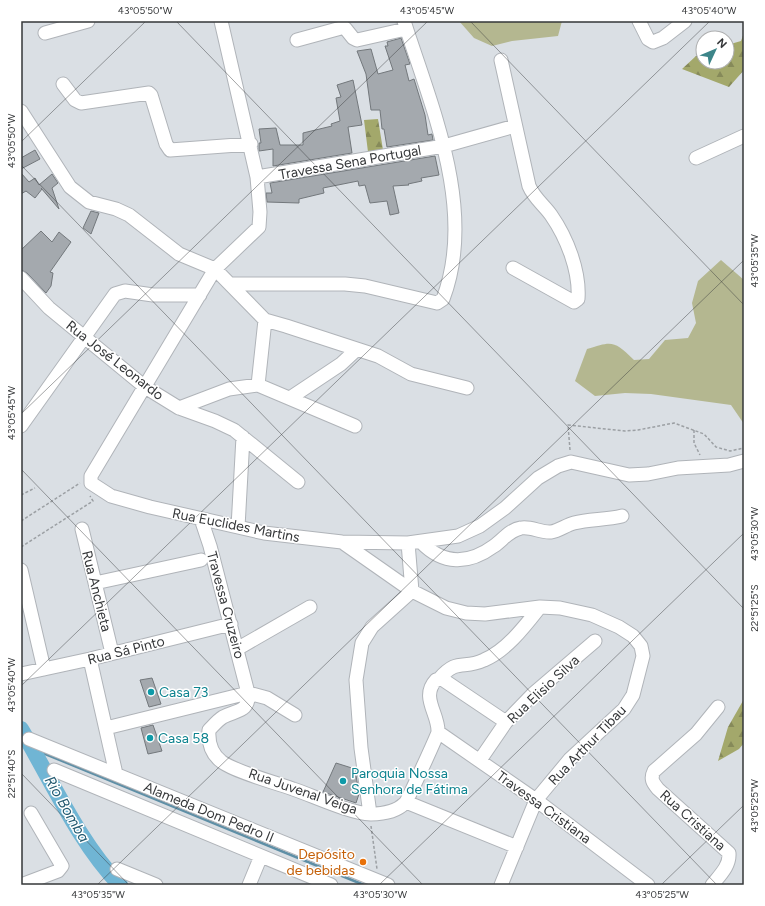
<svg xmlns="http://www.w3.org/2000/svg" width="765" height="906" viewBox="0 0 765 906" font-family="Figtree,sans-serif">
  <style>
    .green { fill: #b4b790 }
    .forest { fill: url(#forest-firs) }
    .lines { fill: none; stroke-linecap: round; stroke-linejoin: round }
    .stream { stroke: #5e8fa6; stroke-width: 2.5 }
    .river { stroke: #70b5d4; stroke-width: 16 }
    .building { fill: #a4a9ae; stroke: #73787c }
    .minor-casing { stroke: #b0b4b9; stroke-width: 15 }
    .path { stroke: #9ca0a4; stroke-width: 1.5; stroke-dasharray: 3 2; stroke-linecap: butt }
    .minor { stroke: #fff; stroke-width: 13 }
    .ticks { fill: none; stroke: #353739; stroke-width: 1; stroke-opacity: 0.45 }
    .culture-dot { fill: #0f9aa8; stroke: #fff; stroke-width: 1.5 }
    .food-dot { fill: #e8710a; stroke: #fff; stroke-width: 1.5 }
    .labels { text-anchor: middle; stroke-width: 3; stroke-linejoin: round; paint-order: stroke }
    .street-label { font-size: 14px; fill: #353739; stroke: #fff }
    .culture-label { font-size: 14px; fill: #0d838f; stroke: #fff; text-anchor: start }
    .food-label { font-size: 14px; fill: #c56008; stroke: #fff; text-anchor: end }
    .water-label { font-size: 15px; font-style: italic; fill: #255b71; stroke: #fff }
    .neatline { fill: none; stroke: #353739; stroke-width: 1.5 }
    .ticks-label { font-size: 10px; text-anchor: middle; fill: #353739 }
  </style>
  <defs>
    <pattern id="forest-firs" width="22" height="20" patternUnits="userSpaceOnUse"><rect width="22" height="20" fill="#a3a86b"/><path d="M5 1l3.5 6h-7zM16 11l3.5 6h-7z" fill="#868a59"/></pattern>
  </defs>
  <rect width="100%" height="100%" fill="#dadfe4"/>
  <path class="green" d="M459,21H562L558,36L512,41L492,46L474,38Z
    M721,260L744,280V424L731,405L651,394L625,393L595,396L575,381L587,349C612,341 614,340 634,360L649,359L665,340L688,338L696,323L692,303L698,281Z"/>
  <path class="forest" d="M744,33V70L729,87L682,69L696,56L703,53V62H727V45L741,41Z
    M378,119L383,150L368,152L364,120Z
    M744,699V743L739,749L718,761L728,727Z"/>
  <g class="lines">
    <path class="stream" d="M33,749L364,885"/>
    <path class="river" d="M21,729C52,781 78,841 120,885"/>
  </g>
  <path class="building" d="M401,38L410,64L405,65L409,81L414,79L425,115L428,135L432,134L433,140L387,147L384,129H382L380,110H371L366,74L357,51L371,49L378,74L393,70L385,46H388L387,42Z
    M353,80L362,125L348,127L352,153L273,166V149L259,151V143H261L259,129L276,128L280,145H303V133L332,126L331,124L340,121L336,98L341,97L337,85Z
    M35,150L40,159L21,169V158Z
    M435,156L439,175L421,178L422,181L408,184L409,185L393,186L399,213L390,215L387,201L370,203L365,185L359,186L358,181L323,188L324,193L299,199V203L267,202L266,193H272L270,183Z
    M21,173L29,182L35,178L39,185L52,174L58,183L52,188L59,209L41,188L42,189L35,198L26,191L21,194Z
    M91,211L99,213L91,234L83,228Z
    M41,231L52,242L59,232L71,242L50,272L53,273L51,286L46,293L27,273L21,270V250Z
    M152,678L161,704L149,707L140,680Z
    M153,725L162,751L148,754L141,728Z
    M336,763L355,769L359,794L356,803L323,792Z"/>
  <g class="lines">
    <defs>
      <path id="minor" d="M221,21L257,177L260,212L259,227L215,269L91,476V483L111,496L150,507L264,533L342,542L408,543L458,536L480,526L505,508L538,478L558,466L571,462L629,475L648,474L678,468L729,465L744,461
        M639,21L648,39L653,42L663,38L685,21
        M45,33L88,21
        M297,40L341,28H345L353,38L357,40L406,29
        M501,60L529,186C534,198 544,205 551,215C567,238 580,271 578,299L574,302L513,268
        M63,84L75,100L81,103L149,93L151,95L166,144L170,150L251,144
        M21,111L70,187L89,202L116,209L129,215L179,254L215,269L265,320L286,326L378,356L411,374L467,388
        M696,158L744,136
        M257,177L444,146L515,126
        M21,278L49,308L145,387L179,408L215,421L234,430L298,482
        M231,284H345L365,286L437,303L443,299C477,210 431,106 404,21
        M258,385L265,320
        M290,398L341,364L356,350
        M179,408L229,389L258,385L355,426
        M21,426L115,294L125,291L153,295H200
        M201,519L210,546L248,693C250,712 236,710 223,717C218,720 213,726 209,730C208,743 211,754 222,762C238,773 274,782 293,789C314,796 349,813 371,814C383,814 396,812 405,803C408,800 437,736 438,732C439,714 420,697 436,680L442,679L506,722
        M238,527L243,437
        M82,529L112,653
        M342,542L412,591L446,608L466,613L485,614L540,607L560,608L592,615L619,627L633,636L641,646L643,656L633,695L624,709L570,759L536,800L501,885
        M421,542C443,565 468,565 494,546C503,540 509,530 521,528C531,526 541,533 551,532C559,531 566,525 574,523C589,519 606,520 622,516
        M21,570L44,669
        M95,583L201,560
        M237,649L310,607
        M90,659L116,774
        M21,674L90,659L231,624
        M439,679C458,657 463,670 484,660C507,650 525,626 540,607
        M106,728L248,693L267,698L295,715
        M438,732L536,800L648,885
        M29,739L388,885
        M480,760L506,722L533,694L595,641
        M54,770L331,885
        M406,802L517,847
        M370,814L361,748L356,680L362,643L372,627L412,591L408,543
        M117,869L156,885
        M21,885L58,871L62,866L31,813
        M249,885L261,856
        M712,885C720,875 730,866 729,853L658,789C653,783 650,779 654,771L696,734L718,707"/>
    </defs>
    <use href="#minor" class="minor-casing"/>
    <path class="path" d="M694,430V443L700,455
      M570,450L568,425L625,431L638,430L674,423L704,434L716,447L730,451L744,448
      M21,495L35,488
      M21,521L80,483
      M21,547L93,501L90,496
      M371,826L377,869"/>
    <use href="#minor" class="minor"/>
  </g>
  <path class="ticks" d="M176,21L744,609M470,21L744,305M21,142L146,21M21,165L717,885M21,414L428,21M21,469L423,885M21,686L710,21M21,773L129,885M97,885L744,260M379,885L744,533M661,885L744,805"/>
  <g class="culture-dot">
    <circle cx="151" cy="692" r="4"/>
    <circle cx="150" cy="738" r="4"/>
    <circle cx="343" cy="781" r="4"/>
  </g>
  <circle class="food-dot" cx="363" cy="862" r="4"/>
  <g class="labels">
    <g class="street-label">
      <text transform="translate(350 162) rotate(-10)" y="5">Travessa Sena Portugal</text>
      <text transform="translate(115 360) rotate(38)" y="5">Rua José Leonardo</text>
      <text transform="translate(236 525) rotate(11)" y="5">Rua Euclides Martins</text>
      <text transform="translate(97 591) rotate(76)" y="5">Rua Anchieta</text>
      <text transform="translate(226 605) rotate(75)" y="5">Travessa Cruzeiro</text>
      <text transform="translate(126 650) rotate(-14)" y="5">Rua Sá Pinto</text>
      <text transform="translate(543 689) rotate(-43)" y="5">Rua Elisio Silva</text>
      <text transform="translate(587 745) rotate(-46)" y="5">Rua Arthur Tibau</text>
      <text transform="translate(303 791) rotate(19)" y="5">Rua Juvenal Veiga</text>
      <text transform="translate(544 807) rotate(36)" y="5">Travessa Cristiana</text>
      <text transform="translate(209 812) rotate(22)" y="5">Alameda Dom Pedro II</text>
      <text transform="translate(693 820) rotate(42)" y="5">Rua Cristiana</text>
    </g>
    <g class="culture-label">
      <text x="159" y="697">Casa 73</text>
      <text x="158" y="743">Casa 58</text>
      <text x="351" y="778">Paroquia Nossa<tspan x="351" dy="16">Senhora de Fátima</tspan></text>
    </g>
    <g class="food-label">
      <text x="355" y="859">Depósito<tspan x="355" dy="16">de bebidas</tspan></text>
    </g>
    <g class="water-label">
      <text transform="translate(67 809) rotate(60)" y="5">Rio Bomba</text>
    </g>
  </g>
  <rect width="765" height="906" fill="none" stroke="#ffffff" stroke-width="44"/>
  <g transform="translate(715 50) rotate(46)"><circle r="19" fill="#ffffff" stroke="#aeafb0"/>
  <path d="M0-3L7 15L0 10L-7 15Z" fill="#3d8589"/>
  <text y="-6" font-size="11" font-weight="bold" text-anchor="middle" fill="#353739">N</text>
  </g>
  <rect x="22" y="22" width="721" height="862" class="neatline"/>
  <g class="ticks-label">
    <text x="145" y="14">43°05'50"W</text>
    <text x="427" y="14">43°05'45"W</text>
    <text x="709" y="14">43°05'40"W</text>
    <text transform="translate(11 141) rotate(-90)" y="4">43°05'50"W</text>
    <text transform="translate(754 261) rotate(-90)" y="4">43°05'35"W</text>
    <text transform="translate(11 413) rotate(-90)" y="4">43°05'45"W</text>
    <text transform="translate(754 534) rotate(-90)" y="4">43°05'30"W</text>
    <text transform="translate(754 608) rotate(-90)" y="4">22°51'25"S</text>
    <text transform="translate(11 685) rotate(-90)" y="4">43°05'40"W</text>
    <text transform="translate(11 774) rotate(-90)" y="4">22°51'40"S</text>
    <text transform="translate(754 806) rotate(-90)" y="4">43°05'25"W</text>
    <text x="98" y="898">43°05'35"W</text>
    <text x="380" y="898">43°05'30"W</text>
    <text x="662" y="898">43°05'25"W</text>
  </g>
</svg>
